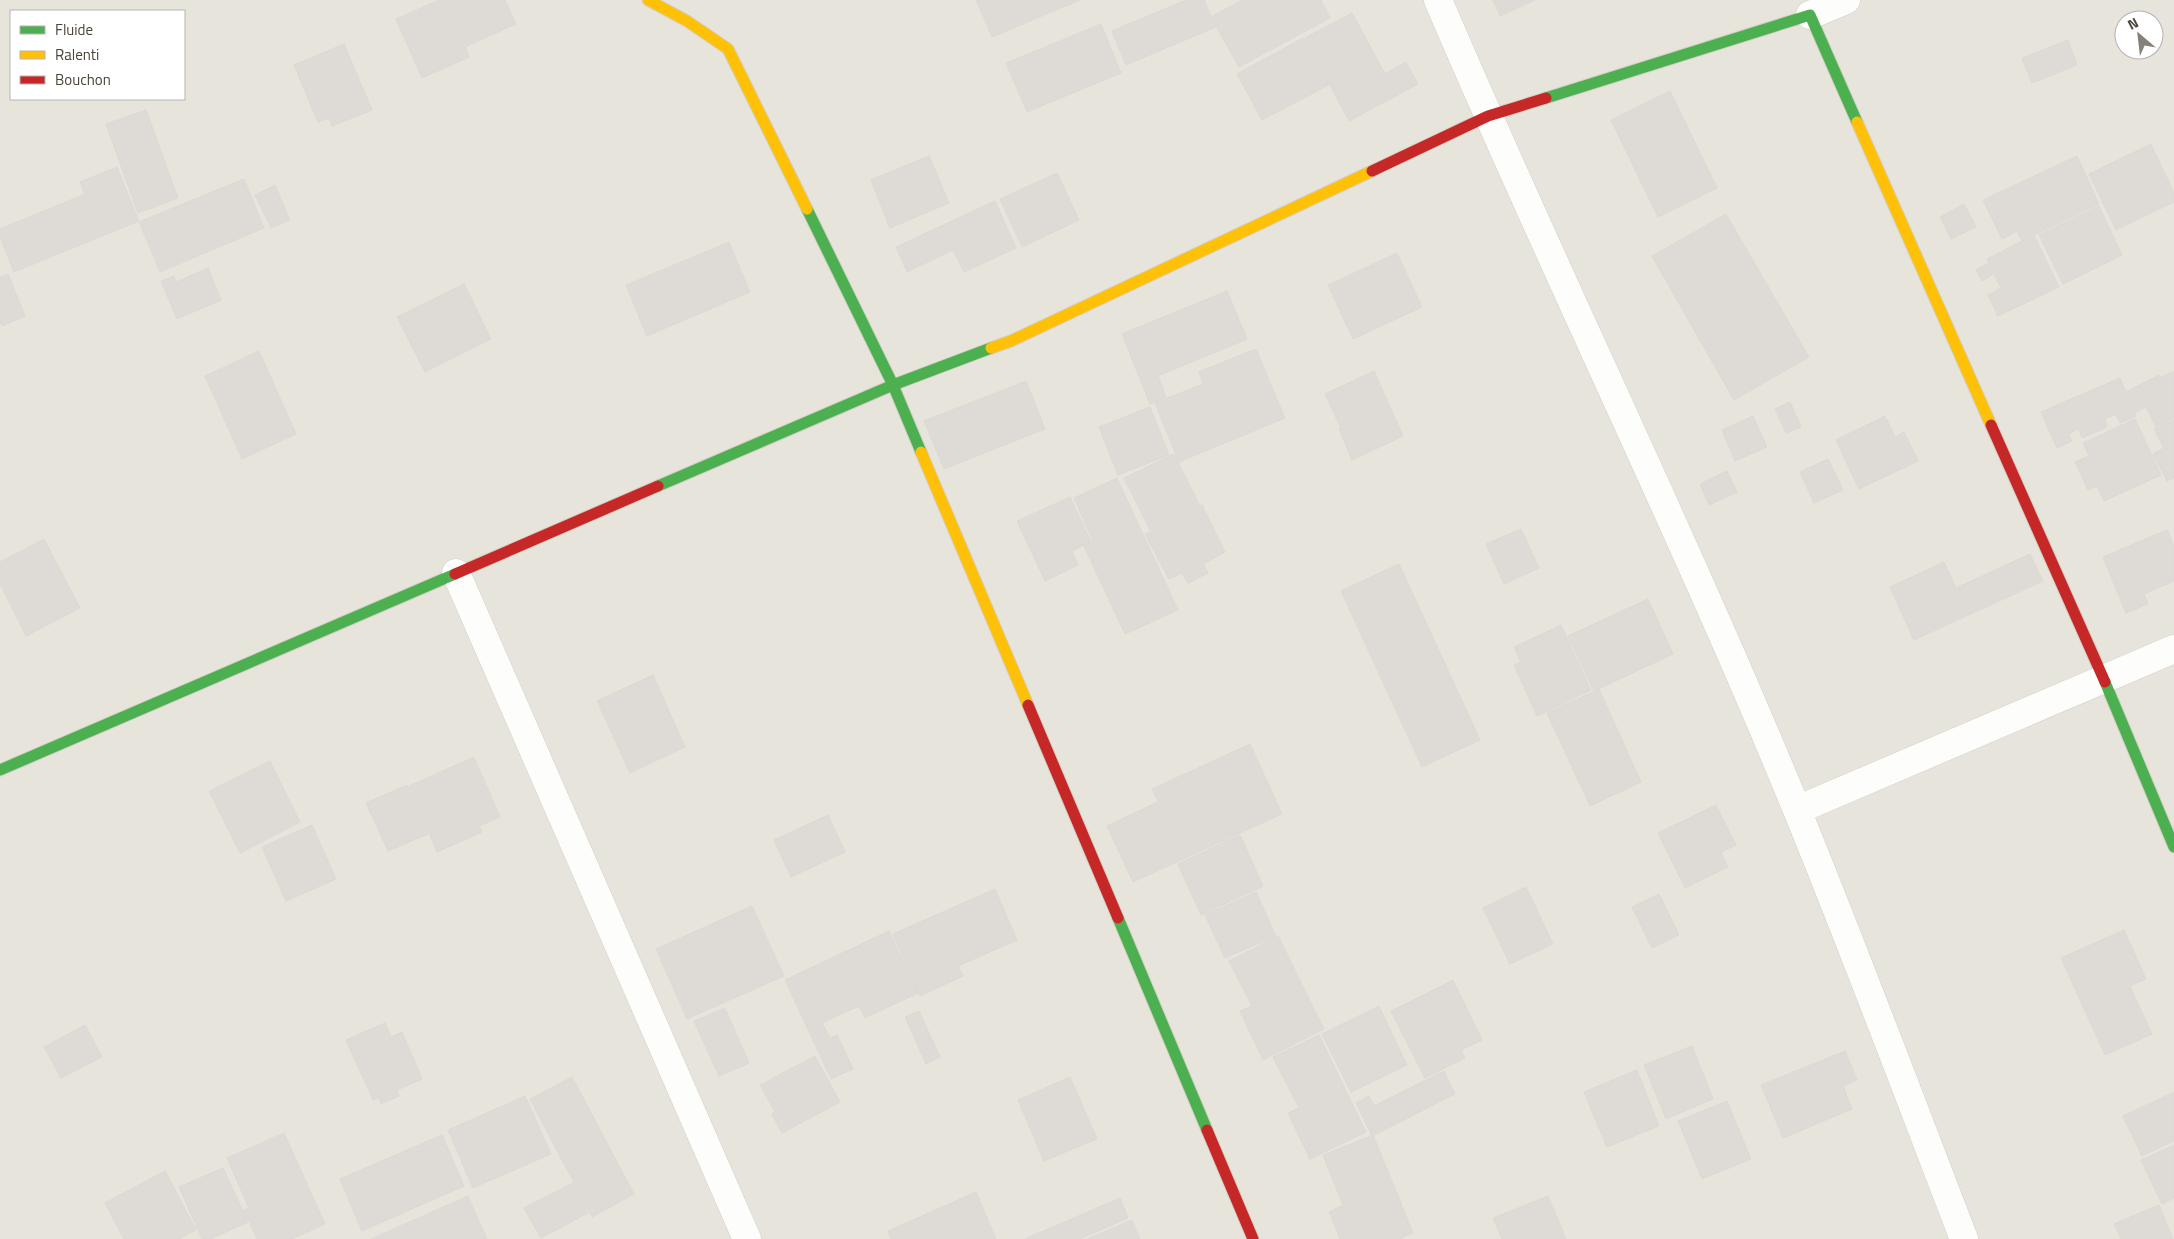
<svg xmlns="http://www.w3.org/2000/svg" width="2174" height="1239" viewBox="0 0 2174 1239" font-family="'Titillium Web',sans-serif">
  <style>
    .residential { fill: #e7e4dc; fill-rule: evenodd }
    .building { fill: #dedbd6; stroke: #dcd9d4 }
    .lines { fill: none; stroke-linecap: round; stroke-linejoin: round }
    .street-casing { stroke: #d2d0cb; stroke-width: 29 }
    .fast-casing { stroke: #d3cfc5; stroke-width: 13 }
    .slow-casing { stroke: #d3cfc5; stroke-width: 13 }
    .jam-casing { stroke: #d3cfc5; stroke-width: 13 }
    .street { stroke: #fdfdfc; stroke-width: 28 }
    .fast { stroke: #4caf50; stroke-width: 11 }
    .slow { stroke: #ffc107; stroke-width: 11 }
    .jam { stroke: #c62828; stroke-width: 11 }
  </style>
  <rect width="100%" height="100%" fill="#f4f2ee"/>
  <path class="residential" d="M0,0H2174V1239H0ZM11,11H184V99H11ZM2124,20H2154V50H2124Z"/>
  <path class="building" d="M439,0H505L516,24L465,47L469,57L422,78L396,19Z
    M976,0H1080L992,37Z
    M1186,0H1204L1216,27L1126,65L1112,31Z
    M1242,0H1321L1330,18L1239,67L1211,17Z
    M1493,0H1535L1500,16Z
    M1352,13L1385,74L1406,62L1418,84L1349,121L1305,38Z
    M1101,24L1121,73L1027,112L1006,63Z
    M1303,38L1329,85L1262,120L1237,74Z
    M2068,40L2077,65L2032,83L2022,58Z
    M344,44L372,110L332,126L329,118L318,122L294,65Z
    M1670,91L1717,188L1658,217L1611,120Z
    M146,110L178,198L138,213L106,124Z
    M2151,144L2174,193V202L2116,230L2089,174Z
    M929,156L949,203L890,228L871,180Z
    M2077,156L2099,204L2022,241L2017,231L2002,239L1983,200Z
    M117,167L139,221L14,272L0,237V229L85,194L80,182Z
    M1057,173L1079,220L1022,247L1000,199Z
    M244,179L264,228L160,272L139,222Z
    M275,185L290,220L271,228L255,195Z
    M995,201L1016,248L964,272L953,250L907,272L896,247Z
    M1964,204L1976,227L1951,239L1940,217Z
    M2099,206L2122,255L2063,284L2039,235Z
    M1726,214L1809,357L1734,400L1652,256Z
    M2034,235L2059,287L1998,316L1988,295L2001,288L1994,274L1982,281L1976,270L1989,263L1987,259Z
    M729,242L750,292L647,336L626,285Z
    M1397,253L1422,307L1353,339L1328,285Z
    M208,268L221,300L177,319L161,281L174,276L176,282Z
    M8,274L25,316L2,326L0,322V277Z
    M464,284L491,339L425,372L397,317Z
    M1227,291L1247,339L1158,376L1166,397L1150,404L1122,334Z
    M1256,349L1285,418L1179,462L1155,403L1203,384L1199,372Z
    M259,351L296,434L242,459L205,376Z
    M1374,371L1403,436L1352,460L1339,429L1341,428L1325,394Z
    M2174,371V418L2156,427L2146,407L2136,412L2126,392L2159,375L2161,377Z
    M2120,378L2136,416L2120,423L2116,414L2105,419L2107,427L2082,438L2079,429L2068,434L2072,441L2057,448L2041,412Z
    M1026,381L1045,429L944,469L924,421Z
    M1790,402L1801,427L1786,433L1775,409Z
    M1150,407L1169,455L1118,475L1099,427Z
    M1753,416L1767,447L1735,461L1722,430Z
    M1885,416L1895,437L1904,432L1918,461L1859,489L1836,440Z
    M2135,419L2161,475L2104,501L2097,486L2088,490L2075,462L2089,456L2083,443Z
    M2174,420V478L2167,481L2153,454L2164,448L2154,429Z
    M1174,454L1200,506L1150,530L1124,478Z
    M1828,459L1843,490L1814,503L1800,472Z
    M1727,471L1737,492L1709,505L1700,484Z
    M1117,478L1178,610L1125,634L1084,546L1093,542L1074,498Z
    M1070,497L1091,542L1072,551L1078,565L1045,581L1017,521Z
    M1202,505L1225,552L1203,564L1208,573L1188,583L1182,573L1169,579L1145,534Z
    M1521,529L1539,568L1504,584L1486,544Z
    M2167,530L2174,546V581L2144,594L2148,604L2126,613L2103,557Z
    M44,539L80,608L26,636L0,584V562Z
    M2030,554L2043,581L1914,640L1890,587L1944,562L1956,588Z
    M1399,564L1480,740L1422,767L1341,591Z
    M1648,599L1673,654L1594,691L1568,636Z
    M1561,625L1591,690L1537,716L1514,665L1521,662L1514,647Z
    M653,675L685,747L630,773L597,701Z
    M1599,689L1641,782L1590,806L1547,713Z
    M1250,744L1282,814L1133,882L1107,826L1158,802L1152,789Z
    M474,757L500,817L479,826L482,832L437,852L409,786Z
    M270,761L300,822L240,853L209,791Z
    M407,785L428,834L388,851L366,803Z
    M1716,805L1736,845L1721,852L1728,867L1685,888L1658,833Z
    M828,815L845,852L791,877L774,840Z
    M312,825L336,879L286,901L262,847Z
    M1240,835L1263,886L1201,915L1178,864Z
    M1526,887L1553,944L1510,964L1483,908Z
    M995,889L1017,940L958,966L963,976L920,996L893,934Z
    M1256,892L1276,936L1225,958L1205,915Z
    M1659,894L1679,935L1652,948L1632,907Z
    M752,906L784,976L687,1019L656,949Z
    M2124,930L2146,979L2130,986L2152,1034L2105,1055L2061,958Z
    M889,931L918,993L865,1018L859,1006L822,1023L830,1038L837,1035L853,1069L831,1079L785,980Z
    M1278,936L1324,1029L1263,1060L1240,1011L1252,1006L1229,961Z
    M1453,980L1482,1040L1461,1050L1465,1058L1425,1078L1391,1011Z
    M1379,1006L1407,1065L1351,1092L1322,1034Z
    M725,1008L749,1063L719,1076L694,1021Z
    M919,1011L940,1057L926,1064L905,1017Z
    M385,1023L391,1037L402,1032L422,1079L397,1090L399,1096L381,1104L379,1098L373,1100L346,1040Z
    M85,1025L102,1057L61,1078L44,1047Z
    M1319,1035L1366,1132L1310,1159L1288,1113L1299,1108L1273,1057Z
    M1692,1046L1713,1099L1666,1119L1644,1065Z
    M1845,1051L1857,1080L1843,1086L1852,1109L1783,1138L1761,1085Z
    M815,1056L840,1102L782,1133L772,1114L775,1112L760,1085Z
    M1637,1070L1659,1126L1607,1147L1584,1092Z
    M1444,1071L1455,1094L1372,1136L1356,1103L1369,1096L1374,1106Z
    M572,1077L634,1194L592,1217L530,1099Z
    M1070,1077L1097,1139L1044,1161L1018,1100Z
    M2174,1092V1141L2142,1156L2123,1116Z
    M525,1096L551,1154L473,1188L448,1130Z
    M1727,1101L1751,1159L1702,1179L1678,1121Z
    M284,1133L325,1224L292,1239H257L244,1210L249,1208L227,1158Z
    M442,1135L464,1186L362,1231L340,1179Z
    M1373,1135L1413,1233L1399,1239H1340L1329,1212L1343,1205L1323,1155Z
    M2174,1145V1198L2162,1204L2141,1160Z
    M223,1168L248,1222L211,1239H202L179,1187Z
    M165,1171L196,1230L179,1239H124L105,1203Z
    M573,1183L588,1213L541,1238L524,1208Z
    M976,1192L996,1239H891L888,1231Z
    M468,1196L487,1239H371Z
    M1548,1196L1566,1239H1502L1493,1218Z
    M1120,1198L1128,1218L1080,1239H1025Z
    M2159,1205L2173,1239H2121L2114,1224Z
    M1132,1220L1140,1239H1087Z"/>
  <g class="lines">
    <defs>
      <path id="street" d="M1438,0C1554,272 1685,537 1797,810C1855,952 1909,1096 1964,1239
        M1810,15L1846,0
        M456,573L747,1239
        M1797,810L2174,649"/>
      <path id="fast" d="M1546,98L1810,15L1857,122
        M807,209L893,385L921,452
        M658,486L893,385L991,348
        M2105,682L2174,847
        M0,770L455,574
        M1118,918L1207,1130"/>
      <path id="slow" d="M648,0L687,21L728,49L807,209
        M1857,122L1991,425
        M991,348L1011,341L1372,171
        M921,452L1028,705"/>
      <path id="jam" d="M1372,171L1488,116L1546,98
        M1991,425L2105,682
        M455,574L658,486
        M1028,705L1118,918
        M1207,1130L1253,1239"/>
    </defs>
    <use href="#street" class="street-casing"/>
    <use href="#fast" class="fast-casing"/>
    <use href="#slow" class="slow-casing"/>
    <use href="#jam" class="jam-casing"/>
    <use href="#street" class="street"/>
    <use href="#fast" class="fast"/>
    <use href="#slow" class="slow"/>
    <use href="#jam" class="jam"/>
  </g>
  <rect x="10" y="10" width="175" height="90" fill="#ffffff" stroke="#b7b4b0"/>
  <rect x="20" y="26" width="25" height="8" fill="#4caf50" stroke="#b7b4b0"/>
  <text x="55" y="35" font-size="15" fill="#4b4439">Fluide</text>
  <rect x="20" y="51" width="25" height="8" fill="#ffc107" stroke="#b7b4b0"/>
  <text x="55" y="60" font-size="15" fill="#4b4439">Ralenti</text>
  <rect x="20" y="76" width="25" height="8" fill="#c62828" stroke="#b7b4b0"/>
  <text x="55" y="85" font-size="15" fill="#4b4439">Bouchon</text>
  <g transform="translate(2139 35) rotate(332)"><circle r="24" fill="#ffffff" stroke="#b7b4b0"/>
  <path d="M0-4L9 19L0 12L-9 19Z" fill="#868178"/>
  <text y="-8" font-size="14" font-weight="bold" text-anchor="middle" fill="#4b4439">N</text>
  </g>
</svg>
